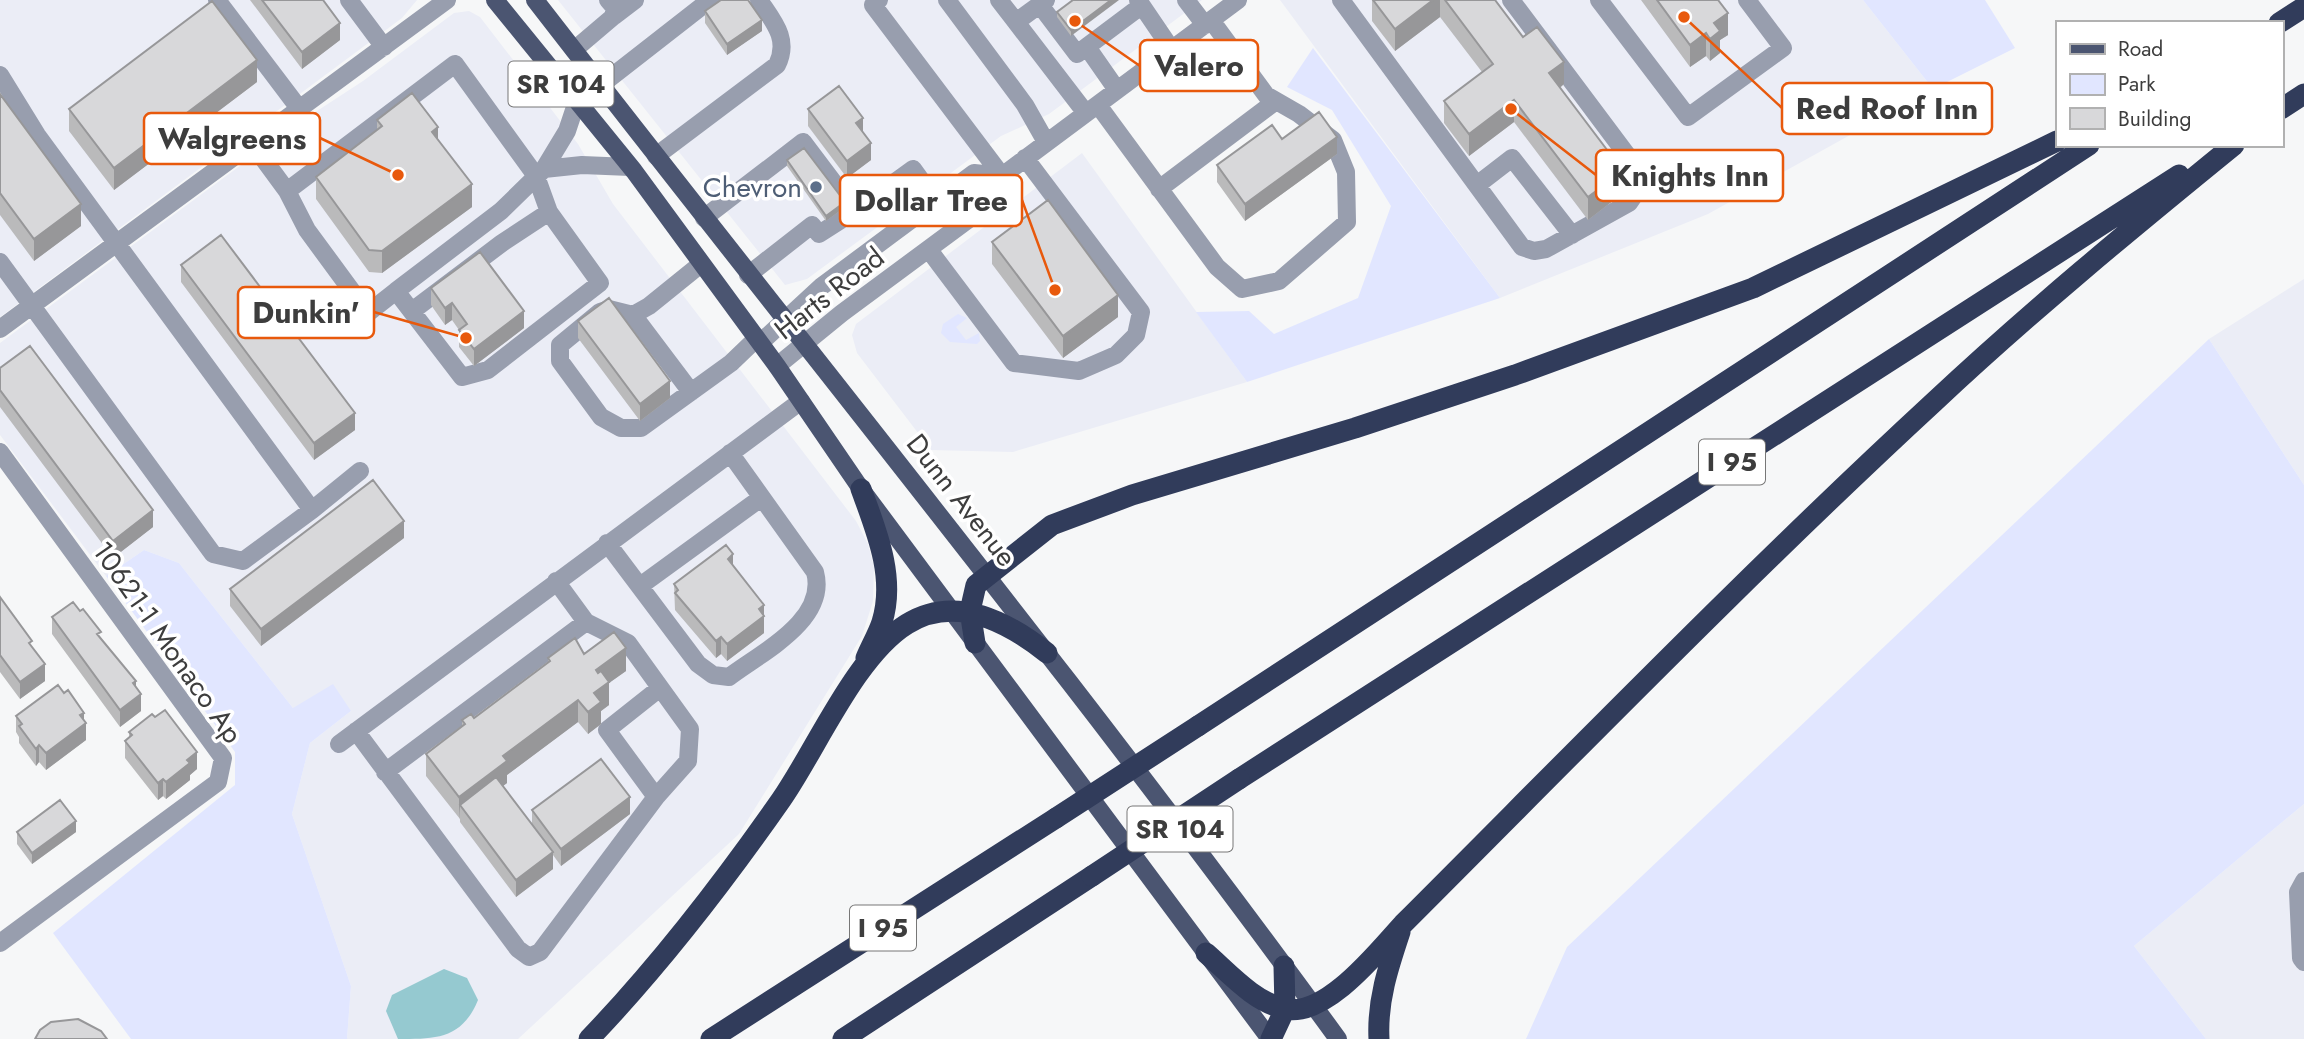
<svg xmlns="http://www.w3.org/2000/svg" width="2304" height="1039" viewBox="0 0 2304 1039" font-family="Jost,sans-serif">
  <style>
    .built { fill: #ebedf6 }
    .green { fill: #e1e6ff }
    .water { fill: #95c9d0 }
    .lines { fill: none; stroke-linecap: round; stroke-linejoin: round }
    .minor { stroke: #989eae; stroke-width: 18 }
    .major { stroke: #4b5571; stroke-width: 18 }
    .highway { stroke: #313c5b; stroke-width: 21 }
    .highway-bridge { stroke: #313c5b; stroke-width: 21 }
    .wall { fill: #bababb }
    .shaded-wall { fill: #979799 }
    .building { fill: #d8d8da; stroke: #979799; stroke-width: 2 }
    .service-dot { fill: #5c6f8a; stroke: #fff; stroke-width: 2.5 }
    .labels { text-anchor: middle; stroke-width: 7; stroke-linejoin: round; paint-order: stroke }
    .shield { fill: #fff; stroke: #777; stroke-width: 2 }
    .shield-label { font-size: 26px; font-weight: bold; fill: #3d3d3d }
    .service-label { font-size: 28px; fill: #4e5e75; stroke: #fff; text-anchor: end }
    .street-label { font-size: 28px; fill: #3d3d3d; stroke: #fff }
    .leader { fill: none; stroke: #e8590c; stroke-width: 2.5 }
    .callout-dot { fill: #e8590c; stroke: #fff; stroke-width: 2.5 }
    .callout { fill: #fff; stroke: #e8590c; stroke-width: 2.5 }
    .callout-label { font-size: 30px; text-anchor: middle; font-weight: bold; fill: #3d3d3d }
  </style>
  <rect width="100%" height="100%" fill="#f6f7f8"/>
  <path class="built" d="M0,0H417L402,18L0,317Z
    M558,0H1202L1049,114L1001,136L807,279L785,285Z
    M1280,0H1863L1933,89L1708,214L1500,298Z
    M469,11L480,17L578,144L613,204L856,521L868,544L874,567L873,601L862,636L739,834L518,1039H347L351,986L292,814L310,743L351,711L293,708L179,563L144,550L106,576L0,435V343L294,126L363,81L454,13Z
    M1082,153L1247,382L1013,452L931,450L857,353L852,335L856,324Z
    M2304,279V485L2209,339Z
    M2304,804V1039H2206L2134,946Z"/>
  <path class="green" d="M1863,0H1985L2015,48L1933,89Z
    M1313,48L1500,298L1247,382L1196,312L1249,311L1274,334L1358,298L1391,206L1332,110L1287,87Z
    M958,314L967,318L956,327L966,340L979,333L980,341L977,344L950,342L941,333L943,324Z
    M2209,339L2304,485V804L2134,946L2206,1039H1526L1567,947Z
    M144,550L179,563L293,708L333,684L351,711L310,743L292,814L351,986L347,1039H131L53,933L235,785V752L106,576Z"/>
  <path class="water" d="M444,969L467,978L478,1000C462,1039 436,1039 398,1039L386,1011L392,995Z"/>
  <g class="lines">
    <path class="minor" d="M217,0L298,107
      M349,0L384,47
      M879,0L873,5L1002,176
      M947,0L1025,105L1046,142
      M999,0L1016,22
      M1046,0L1016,22L1085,112
      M1138,0L1172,50
      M1186,0L1205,25
      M1341,0L1522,247L1534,251L1546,249L1629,203L1642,184L1639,171L1511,0
      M1599,0L1688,117L1783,48L1747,0
      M1040,5L1077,54L1141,6
      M614,16L635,0
      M1087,47L1117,90
      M574,50L614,16V7L608,0
      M0,75L37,135L312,510L243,561L213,554L0,262
      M601,85L710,0
      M576,104L567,131L544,169L582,165L630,167
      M1098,105L1217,267L1242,289L1279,281L1347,222L1346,172L1333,140L1299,114L1266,95L1211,20
      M251,142L287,191L307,230L368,313L396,291
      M656,156L777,65C790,39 773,21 759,0
      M1477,185L1512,158L1572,235
      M1159,189L1276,101
      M287,191L455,64L536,176L549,212L600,283L488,370L462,377L396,291L501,211L544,169
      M704,218L803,142L855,211L913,169L936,201
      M929,250L1014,363L1079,371L1116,355L1136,335L1141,312L1025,158
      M701,264L649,306L633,315L609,309L600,312L560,345V361L601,417L621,428H641L731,363L756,339
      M748,275L812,225L819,234L855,211
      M412,311L502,243L549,212
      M633,315L691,392
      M0,329L447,0
      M760,343L822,286L974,173L1002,176
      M777,366L842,313L992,202L1002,176L1238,0
      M0,452L223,758L218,782L0,943
      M312,510L360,471
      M607,543L698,664L713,675L729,677C762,652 828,620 815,572L730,453
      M640,586L761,498
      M356,731L518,949L529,957L540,952L656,797L688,761L690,729L628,643L586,622L556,581
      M339,744L801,401
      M385,772L586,622
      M656,797L607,730L660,688
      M2304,881L2298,892L2301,958L2304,962"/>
    <path class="major" d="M495,0L634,171L777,366L861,489L1270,1039
      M535,0C803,346 1080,685 1338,1039"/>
    <path class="highway" d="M2279,23L2304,7
      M2281,109L2304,94
      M861,489C876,530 896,577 882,622C878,634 871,646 866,658
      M975,643L970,611L976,585L1052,525L1132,495L1355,428L1515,375L1753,288L2057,141
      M1198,726L2089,145
      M1239,779L2179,175
      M1206,953C1229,973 1254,1002 1285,1009C1326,1018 1379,950 1403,924C1579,748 1752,570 1934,402C2030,312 2132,228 2234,145
      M589,1039C660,965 723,883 781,800C816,750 855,656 907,624C955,594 1008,622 1047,653
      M711,1039L1056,818
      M843,1039L1092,876
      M1271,1039L1285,1009L1284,966
      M1379,1039C1377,1001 1388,968 1400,932"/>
    <path class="highway-bridge" d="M1056,818L1198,726
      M1092,876L1239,779"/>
  </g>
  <path class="wall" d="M250,0H323L340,40L302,69Z
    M1073,0L1071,36L1057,17V12Z
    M1372,0H1495L1523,37L1564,84L1560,88L1623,193L1588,220L1514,122L1469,156L1444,123V101L1482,72L1440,17L1395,51L1372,21Z
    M1641,0H1718L1728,35L1720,40V53L1710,61L1706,56L1690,67Z
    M705,11L762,31L727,55L705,23Z
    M257,82L114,190L69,131V109Z
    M0,94L81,226L34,261L0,215Z
    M808,109L863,133L871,160L847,178L808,126Z
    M377,120L438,139L472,207L382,273L369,272L316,199V177L377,130Z
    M1282,139L1337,154L1245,221L1217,182V165Z
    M787,160L845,207L826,221L787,166Z
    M992,242L1118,317L1063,358L992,264Z
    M181,265L355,430L314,460L181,282Z
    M431,288L524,328L474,366L459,347V330L452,320L445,325L431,305Z
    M578,321L670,398L640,421L578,338Z
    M0,368L153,527L113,558L0,407Z
    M404,538L261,646L230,606V589Z
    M733,566L764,605V633L727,661L721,654L716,658L675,610L674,584Z
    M0,597L32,647L45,681L20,699L0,672Z
    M80,611L136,687L141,711L120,727L52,634V617Z
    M584,654L626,671L609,683V705L601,711V724L588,734L578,722L507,775V783L503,786L532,824V810L630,814L561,866L553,855V869L516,897L460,822V819L426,776V754L462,727V720L474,718L548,663V658Z
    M16,716L84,721L86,740L46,770L39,762L36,766L19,743V737L16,732Z
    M129,732L197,769L190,775V780L166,799L163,796L158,800L125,758V741L129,738Z
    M17,832H76L32,864L17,844Z"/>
  <path class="shaded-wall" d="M1111,0H1119L1071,36V30Z
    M1433,0H1440V17L1395,51V29Z
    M1728,13V35L1720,40V53L1710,61V39L1714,23Z
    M762,20V31L727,55V44Z
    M340,23V40L302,69V52Z
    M1706,33V56L1690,67V45Z
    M257,60V82L114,190V168Z
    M1564,62V84L1549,96V73Z
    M1514,100V122L1469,156V134Z
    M863,118V135L856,123Z
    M438,127V150L432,132Z
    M1337,137V154L1245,221V204Z
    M871,143V160L847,178V161Z
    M1623,171V193L1588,220V197Z
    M472,184V207L382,273V251Z
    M845,202V207L826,221V216Z
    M81,204V226L34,261V239Z
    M1118,295V317L1063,358V336Z
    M452,303V320L445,325V308Z
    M524,311V328L474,366V349Z
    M670,381V398L640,421V404Z
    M355,413V430L314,460V443Z
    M153,510V527L113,558V541Z
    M404,521V538L261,646V629Z
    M733,554V571L728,559Z
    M764,605V633L727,661V644L759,609Z
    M721,637V654L716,658V641Z
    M626,648V671L609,683V705L601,711V724L588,734V712L596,670Z
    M45,664V681L20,699V682Z
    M136,681V698L141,694V711L120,727V710L133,683Z
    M578,700V722L507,775V783L466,814L460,805L459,820V797L503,756Z
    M84,713V725L86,723V740L46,770V753L80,715Z
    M39,745V762L36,766V749Z
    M197,752V769L190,775V780L166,799V782L187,760Z
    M163,779V796L158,800V783Z
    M630,797V814L561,866V849Z
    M76,821V832L32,864V853Z
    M553,852V869L516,897V880Z"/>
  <path class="building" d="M262,0H323L340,23L302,52Z
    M721,0H748L762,20L727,44L705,11Z
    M1073,0H1111L1071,30L1057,12Z
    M1373,0H1433L1395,29Z
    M1445,0H1495L1523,37L1537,27L1564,62L1549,73L1623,171L1588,197L1514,100L1469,134L1444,101L1493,64Z
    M1657,0H1718L1728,13L1714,23L1720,31L1710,39L1706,33L1690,45Z
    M212,1L257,60L114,168L69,109Z
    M839,86L863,118L856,123L871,143L847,161L808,109Z
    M412,93L438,127L432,132L472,184L382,251L369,250L316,177L382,126L377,120Z
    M0,94L81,204L34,239L0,193Z
    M1319,112L1337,137L1245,204L1217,165L1272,125L1282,139Z
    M804,148L845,202L826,216L787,160Z
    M1048,200L1118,295L1063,336L992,242Z
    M221,235L355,413L314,443L181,265Z
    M480,252L524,311L474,349L459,330L467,324L452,303L445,308L431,288Z
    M609,298L670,381L640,404L578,321Z
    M30,346L153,510L113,541L0,390V368Z
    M373,480L404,521L261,629L230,589Z
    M726,545L733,554L728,559L764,605L759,609L764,616L727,644L721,637L716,641L675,593L678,590L674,584Z
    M0,597L32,641L29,643L45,664L20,682L0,655Z
    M73,602L80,611L83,609L101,632L97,634L136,681L133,683L141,694L120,710L52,617Z
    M614,632L626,648L596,670L598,673L601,671L609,682L594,693L601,702L588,712L578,700L503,756L507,761L459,797L426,754L465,724L462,720L471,714L474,718L550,661L548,658L575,638L584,654Z
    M58,685L64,693L68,690L84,713L80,715L86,723L46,753L39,745L36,749L19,726L22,724L16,716Z
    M165,710L197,752L187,760L190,763L166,782L163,779L158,783L125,741L132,735L129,732L152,714L155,717Z
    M601,759L630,797L561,849L532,810Z
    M496,777L553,852L516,880L460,805Z
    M60,800L76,821L32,853L17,832Z
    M78,1019L101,1031L107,1039H35L40,1030L51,1022Z"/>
  <circle class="service-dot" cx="816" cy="187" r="7"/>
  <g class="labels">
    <g class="shield">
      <rect x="508.5" y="61.5" width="105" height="45" rx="5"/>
      <rect x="1699" y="439.5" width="66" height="45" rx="5"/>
      <rect x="1127.5" y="806.5" width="105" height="45" rx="5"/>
      <rect x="850" y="905.5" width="66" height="45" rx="5"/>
    </g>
    <g class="shield-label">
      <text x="561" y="93">SR 104</text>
      <text x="1732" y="471">I 95</text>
      <text x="1180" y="838">SR 104</text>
      <text x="883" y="937">I 95</text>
    </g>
    <g class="service-label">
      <text x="802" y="197">Chevron</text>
    </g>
    <g class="street-label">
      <text transform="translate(829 293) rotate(-38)" y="10">Harts Road</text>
      <text transform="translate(962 500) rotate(52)" y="10">Dunn Avenue</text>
      <text transform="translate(168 642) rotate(55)" y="10">10621-1 Monaco Ap</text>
    </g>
  </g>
  <path class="leader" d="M1075 21L1140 66M1684 17L1782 108M398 175L320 138M1511 109L1596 175M1055 290L1022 200M466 338L374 312"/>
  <g class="callout-dot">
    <circle cx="1075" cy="21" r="7"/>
    <circle cx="1684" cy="17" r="7"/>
    <circle cx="398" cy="175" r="7"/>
    <circle cx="1511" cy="109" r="7"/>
    <circle cx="1055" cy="290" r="7"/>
    <circle cx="466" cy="338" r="7"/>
  </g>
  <g class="callout">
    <rect x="1140" y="40" width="118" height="51" rx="7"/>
    <rect x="1782" y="83" width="210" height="51" rx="7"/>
    <rect x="144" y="113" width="176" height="51" rx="7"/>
    <rect x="1596" y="150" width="187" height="51" rx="7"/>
    <rect x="840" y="175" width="182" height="51" rx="7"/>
    <rect x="238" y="287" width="136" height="51" rx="7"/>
  </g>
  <g class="callout-label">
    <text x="1199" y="76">Valero</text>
    <text x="1887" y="119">Red Roof Inn</text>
    <text x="232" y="149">Walgreens</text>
    <text x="1690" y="186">Knights Inn</text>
    <text x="931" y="211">Dollar Tree</text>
    <text x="306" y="323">Dunkin'</text>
  </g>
  <rect x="2056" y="21" width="228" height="126" fill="#ffffff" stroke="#b1b1b1" stroke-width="2"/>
  <rect x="2070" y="44" width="35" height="10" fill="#4b5571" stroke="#b1b1b1" stroke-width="2"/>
  <text x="2118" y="56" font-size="21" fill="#3d3d3d">Road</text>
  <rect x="2070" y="74" width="35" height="21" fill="#e1e6ff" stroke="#b1b1b1" stroke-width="2"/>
  <text x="2118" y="91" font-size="21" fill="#3d3d3d">Park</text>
  <rect x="2070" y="108" width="35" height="21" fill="#d8d8da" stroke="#b1b1b1" stroke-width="2"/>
  <text x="2118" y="126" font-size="21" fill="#3d3d3d">Building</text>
</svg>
